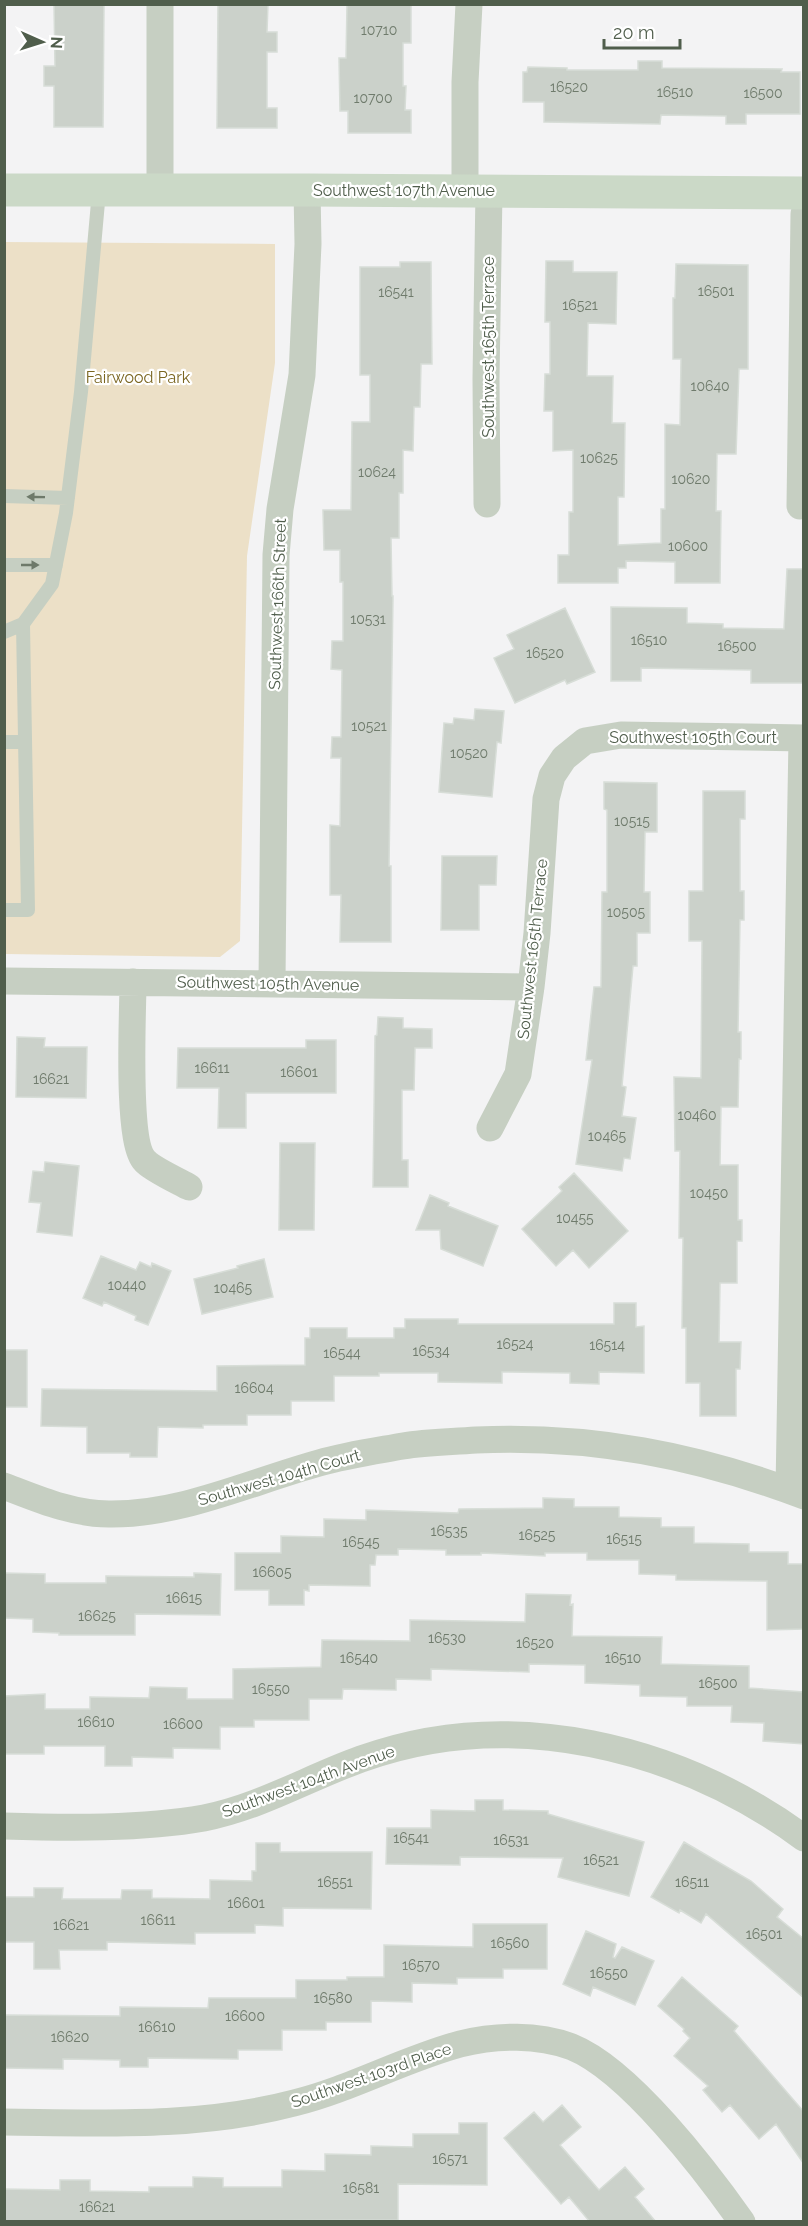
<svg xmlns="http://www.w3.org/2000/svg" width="808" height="2226" viewBox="0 0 808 2226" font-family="Raleway,sans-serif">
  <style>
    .green { fill: #ece0c7 }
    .building { fill: #cbd1ca; stroke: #d7ddd7; stroke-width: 1.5 }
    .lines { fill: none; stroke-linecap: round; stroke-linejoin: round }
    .lane { stroke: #c6cfc2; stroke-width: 14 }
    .street { stroke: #c6cfc2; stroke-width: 27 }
    .secondary { stroke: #cbd9c7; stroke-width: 33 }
    .oneway { fill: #6e7a6a }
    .labels { text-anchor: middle; stroke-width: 4.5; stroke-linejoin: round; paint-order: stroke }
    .number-label { font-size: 14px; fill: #6f7b6c }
    .street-label { font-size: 16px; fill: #505e4c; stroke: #fff }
    .park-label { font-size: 16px; fill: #7b6621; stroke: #fff }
  </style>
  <rect width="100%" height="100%" fill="#f3f3f4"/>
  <path class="green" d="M5,242L275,244V363L247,556L240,941L220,957L5,954Z"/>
  <path class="building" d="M54,4H104L103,127H54V86H44V66H55Z
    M218,4H268L267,32H277V52H267V108H277V128H217Z
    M411,4V43H403V86H406L405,110H411V133H348V111H340L339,58H346L347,5Z
    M638,61H662V68L782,69L781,72H800V114H746V124H726V116L661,115L660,124L544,122V102H523V72H527L528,67L567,68V70H638Z
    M546,261H573V272H617L616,324L588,323L587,376H613L612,423H625L624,497H618V545L661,543V509H665V424L680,425L681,359H673V298H675L676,264L748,265V369H739L736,454H717L716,511H721L720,583H675V562L626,561V568H618V583H558V555H569V512H573V450L553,451V411H544L545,374H550V322H545Z
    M400,262H431L432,364H421L420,407H414L413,451L403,450V493H399V538H391L392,596H393L389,866H391V942H340L341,895H330V825L340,826L341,758H331L332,737H341L342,670L331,669L332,641H343V582H340V550H324L323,510H351L352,422H370V375H360V267H400Z
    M787,569H804V683H751V670L641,668V681H611V607L687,608V623L723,624V628L784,629Z
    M565,608L595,672L567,684L565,680L515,703L494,658L514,649L507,635Z
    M475,709L504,711L501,743L497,742L492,797L439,792L444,723L453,724L454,718L474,720Z
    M604,782L657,783V832H645L644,892H650V933H637V966H633L622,1086L626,1087L622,1116L636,1118L630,1159L624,1158L622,1171L576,1164L592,1060H586L594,987H601L602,892H607V810L604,809Z
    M703,791H745V819H740V891H744V920H740L738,1032H741V1059H739L738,1107H721L720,1165H738V1220H742V1241H737V1283H720L719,1342H741L740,1369H736V1416H700V1383H686V1328H682L683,1238H679L680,1151H675L674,1077L701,1078L702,941H689V891H703Z
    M442,856H497L496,885H479V930H441Z
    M378,1017L403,1018V1028L432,1029V1048H415L414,1090H402V1160H408V1187H373L375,1036L377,1035Z
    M17,1037L45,1038L44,1047H87L86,1098L16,1097Z
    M306,1040H336V1093H246V1128H218L219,1088H177L178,1048H306Z
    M280,1143H315L314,1230H279Z
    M45,1162L79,1166L72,1236L37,1232L41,1203L29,1202L33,1171L44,1172Z
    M574,1173L628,1231L589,1268L573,1250L556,1266L522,1229L562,1191L559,1187Z
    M430,1195L449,1203L448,1206L498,1226L483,1266L441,1249L440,1230H416Z
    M101,1256L136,1270L140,1262L151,1267L152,1263L171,1271L148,1325L135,1320L136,1316L104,1302L102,1306L83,1298Z
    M264,1259L273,1297L202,1314L194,1279L238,1268L237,1266Z
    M614,1303H636V1327L644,1326V1373L599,1372V1384L570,1383V1373L502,1372V1383L438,1382V1373H379V1376H334V1401H291V1415H247V1425H203V1428L158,1427L157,1457H130V1453H87V1427L41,1426L42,1389L217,1391V1366L305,1365V1338H310V1328H347V1338H394V1328H405V1319H458V1324H614Z
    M4,1350H27V1407H4Z
    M543,1498L574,1499V1507H619V1517L661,1518V1527H694V1543L749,1544V1552H788V1564H804V1629L767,1630V1581L676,1580V1575L639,1574V1560H587V1553H545V1556L481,1553V1555H446V1550L398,1549V1555H376L375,1565H370V1586L309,1585V1591L304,1590V1605H269V1590H235V1553H281V1536L324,1537V1519L366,1520V1510L458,1513L459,1509L543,1508Z
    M4,1573L45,1574V1583H106V1576L194,1577V1573L221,1574L220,1615L135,1614V1635H59V1633L33,1632V1619L4,1618Z
    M526,1594L571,1595L570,1605L573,1604L572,1636L662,1637L661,1664L749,1666V1688L804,1692V1744L763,1741L764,1723L731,1722L732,1706H687V1697L640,1696V1685L585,1683V1665L529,1664V1672L431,1669V1680L396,1679V1690L343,1689L342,1699H309V1720H254V1727H220V1749L173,1748V1758L132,1757V1766H105V1746H44V1754H4V1696L45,1694V1709H90V1697L149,1698L150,1687L187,1688V1699H233V1669L321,1667L322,1640L410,1641V1620L525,1622Z
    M475,1800H503V1810L548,1811V1814L644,1842L629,1896L558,1877L563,1858L460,1857V1865L386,1864L387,1828H431V1810L475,1811Z
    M684,1842L751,1881L783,1909L777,1917L804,1939V1998L706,1914L701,1923L680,1910L679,1913L651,1897Z
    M256,1843H280V1852H372L371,1909L283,1908V1926L255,1925V1933H195V1944L107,1942V1950H59L60,1969H34V1942H4V1897H34V1888H63L62,1899H121L122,1890H152V1898L210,1899V1880L252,1881V1871H256Z
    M473,1924H547V1969H503V1978H457V1984L412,1983V2002L371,2001V2022H326V2030H282V2050H238V2059L148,2058V2067H120V2060L63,2059V2069L4,2068V2015L120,2016V2007L208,2008L209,1998H296V1980H347V1977H384V1945L473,1947Z
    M586,1931L616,1944L613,1957L615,1958L622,1947L654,1961L635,2005L593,1987L590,1996L563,1984Z
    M682,1977L738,2026L734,2031L804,2112V2164L776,2124L759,2139L730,2105L722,2112L703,2090L708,2086L674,2056L690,2038L683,2031L684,2029L658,2006Z
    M562,2105L581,2127L560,2145L599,2190L625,2167L644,2189L635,2197L656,2222H590L569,2197L561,2204L504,2138L534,2112L543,2122Z
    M459,2123H487V2185L398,2184V2220L4,2222V2189L60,2190V2180H90V2191L149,2192V2187H193V2177L223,2178V2187H282V2170L325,2171V2154L371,2155V2146L413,2147V2134H459Z"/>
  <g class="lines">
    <path class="lane" d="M4,496L68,498
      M4,565H56
      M4,632L23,624L52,584L66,513L81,392L99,191
      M4,742H25
      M4,910H28L23,624"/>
    <path class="street" d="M160,4V191
      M465,191V82L469,4
      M487,504L486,379L489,191
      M800,506L804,214
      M4,981L531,987
      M133,982C133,1013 126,1142 145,1161C152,1169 178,1181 189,1187
      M272,983L276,555L280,509L302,375L308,244L307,190
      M490,1128L518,1074L531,987L537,933L546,799L552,776L564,758L585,741L621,735L804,738
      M4,1486C38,1499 72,1514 109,1514C181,1515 250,1482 319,1463C346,1455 375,1451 403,1446C427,1442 451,1442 476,1440C591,1435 696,1455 804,1496
      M789,1490L802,738
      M4,1826C67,1828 142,1829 204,1818C260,1807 308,1778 361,1759C511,1705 678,1746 804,1838
      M4,2122C102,2123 199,2128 294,2103C351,2089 404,2059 460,2044C496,2035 538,2034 572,2047C629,2070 706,2171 742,2222"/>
    <path class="secondary" d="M4,190H307L804,193"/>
  </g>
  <defs><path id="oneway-solid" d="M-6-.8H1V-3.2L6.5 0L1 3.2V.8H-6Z" transform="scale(1.5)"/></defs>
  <g class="oneway">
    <use href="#oneway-solid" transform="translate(36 497) rotate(-179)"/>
    <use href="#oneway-solid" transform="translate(30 565)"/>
  </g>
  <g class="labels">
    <g class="number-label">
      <text x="379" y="35">10710</text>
      <text x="569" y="92">16520</text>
      <text x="675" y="97">16510</text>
      <text x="763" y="98">16500</text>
      <text x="373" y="103">10700</text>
      <text x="716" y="296">16501</text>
      <text x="396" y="297">16541</text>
      <text x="580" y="310">16521</text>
      <text x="710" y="391">10640</text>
      <text x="599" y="463">10625</text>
      <text x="377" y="477">10624</text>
      <text x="691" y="484">10620</text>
      <text x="688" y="551">10600</text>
      <text x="368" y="624">10531</text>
      <text x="649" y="645">16510</text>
      <text x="737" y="651">16500</text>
      <text x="545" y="658">16520</text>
      <text x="369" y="731">10521</text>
      <text x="469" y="758">10520</text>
      <text x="632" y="826">10515</text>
      <text x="626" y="917">10505</text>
      <text x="212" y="1073">16611</text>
      <text x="299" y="1077">16601</text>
      <text x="51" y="1084">16621</text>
      <text x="697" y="1120">10460</text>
      <text x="607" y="1141">10465</text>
      <text x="709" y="1198">10450</text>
      <text x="575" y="1223">10455</text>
      <text x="127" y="1290">10440</text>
      <text x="233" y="1293">10465</text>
      <text x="515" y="1349">16524</text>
      <text x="607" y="1350">16514</text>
      <text x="431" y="1356">16534</text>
      <text x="342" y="1358">16544</text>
      <text x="254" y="1393">16604</text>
      <text x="449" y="1536">16535</text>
      <text x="537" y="1540">16525</text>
      <text x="624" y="1544">16515</text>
      <text x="361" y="1547">16545</text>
      <text x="272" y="1577">16605</text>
      <text x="184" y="1603">16615</text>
      <text x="97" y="1621">16625</text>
      <text x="447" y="1643">16530</text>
      <text x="535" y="1648">16520</text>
      <text x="359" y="1663">16540</text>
      <text x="623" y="1663">16510</text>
      <text x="718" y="1688">16500</text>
      <text x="271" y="1694">16550</text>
      <text x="96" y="1727">16610</text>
      <text x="183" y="1729">16600</text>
      <text x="411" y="1843">16541</text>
      <text x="511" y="1845">16531</text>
      <text x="601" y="1865">16521</text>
      <text x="335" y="1887">16551</text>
      <text x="692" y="1887">16511</text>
      <text x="246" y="1908">16601</text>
      <text x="158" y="1925">16611</text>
      <text x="71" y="1930">16621</text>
      <text x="764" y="1939">16501</text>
      <text x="510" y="1948">16560</text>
      <text x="421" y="1970">16570</text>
      <text x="609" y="1978">16550</text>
      <text x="333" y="2003">16580</text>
      <text x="245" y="2021">16600</text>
      <text x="157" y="2032">16610</text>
      <text x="70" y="2042">16620</text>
      <text x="450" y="2164">16571</text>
      <text x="361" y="2193">16581</text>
      <text x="97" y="2212">16621</text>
    </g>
    <g class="street-label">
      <text x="404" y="196">Southwest 107th Avenue</text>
      <text transform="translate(488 347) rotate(-90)" y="6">Southwest 165th Terrace</text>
      <text transform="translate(277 604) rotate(-88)" y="6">Southwest 166th Street</text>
      <text x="693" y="743">Southwest 105th Court</text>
      <text transform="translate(532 949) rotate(-84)" y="6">Southwest 165th Terrace</text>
      <text transform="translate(268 983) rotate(1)" y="6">Southwest 105th Avenue</text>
      <text transform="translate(279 1477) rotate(-16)" y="6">Southwest 104th Court</text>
      <text transform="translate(308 1781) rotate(-20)" y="6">Southwest 104th Avenue</text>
      <text transform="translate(371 2075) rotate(-19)" y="6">Southwest 103rd Place</text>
    </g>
    <g class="park-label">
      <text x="138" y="383">Fairwood Park</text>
    </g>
  </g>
  <rect width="808" height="2226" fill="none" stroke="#505e4c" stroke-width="12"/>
  <g transform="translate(42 42) rotate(93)" stroke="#ffffff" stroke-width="4.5" paint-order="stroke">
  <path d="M0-4.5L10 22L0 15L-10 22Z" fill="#505e4c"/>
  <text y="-9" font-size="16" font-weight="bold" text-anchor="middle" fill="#505e4c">N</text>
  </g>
  <path d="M604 39v9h76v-9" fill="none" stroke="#505e4c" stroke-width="3"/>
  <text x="613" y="39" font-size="18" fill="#505e4c" stroke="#ffffff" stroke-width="4.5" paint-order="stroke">20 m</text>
</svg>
